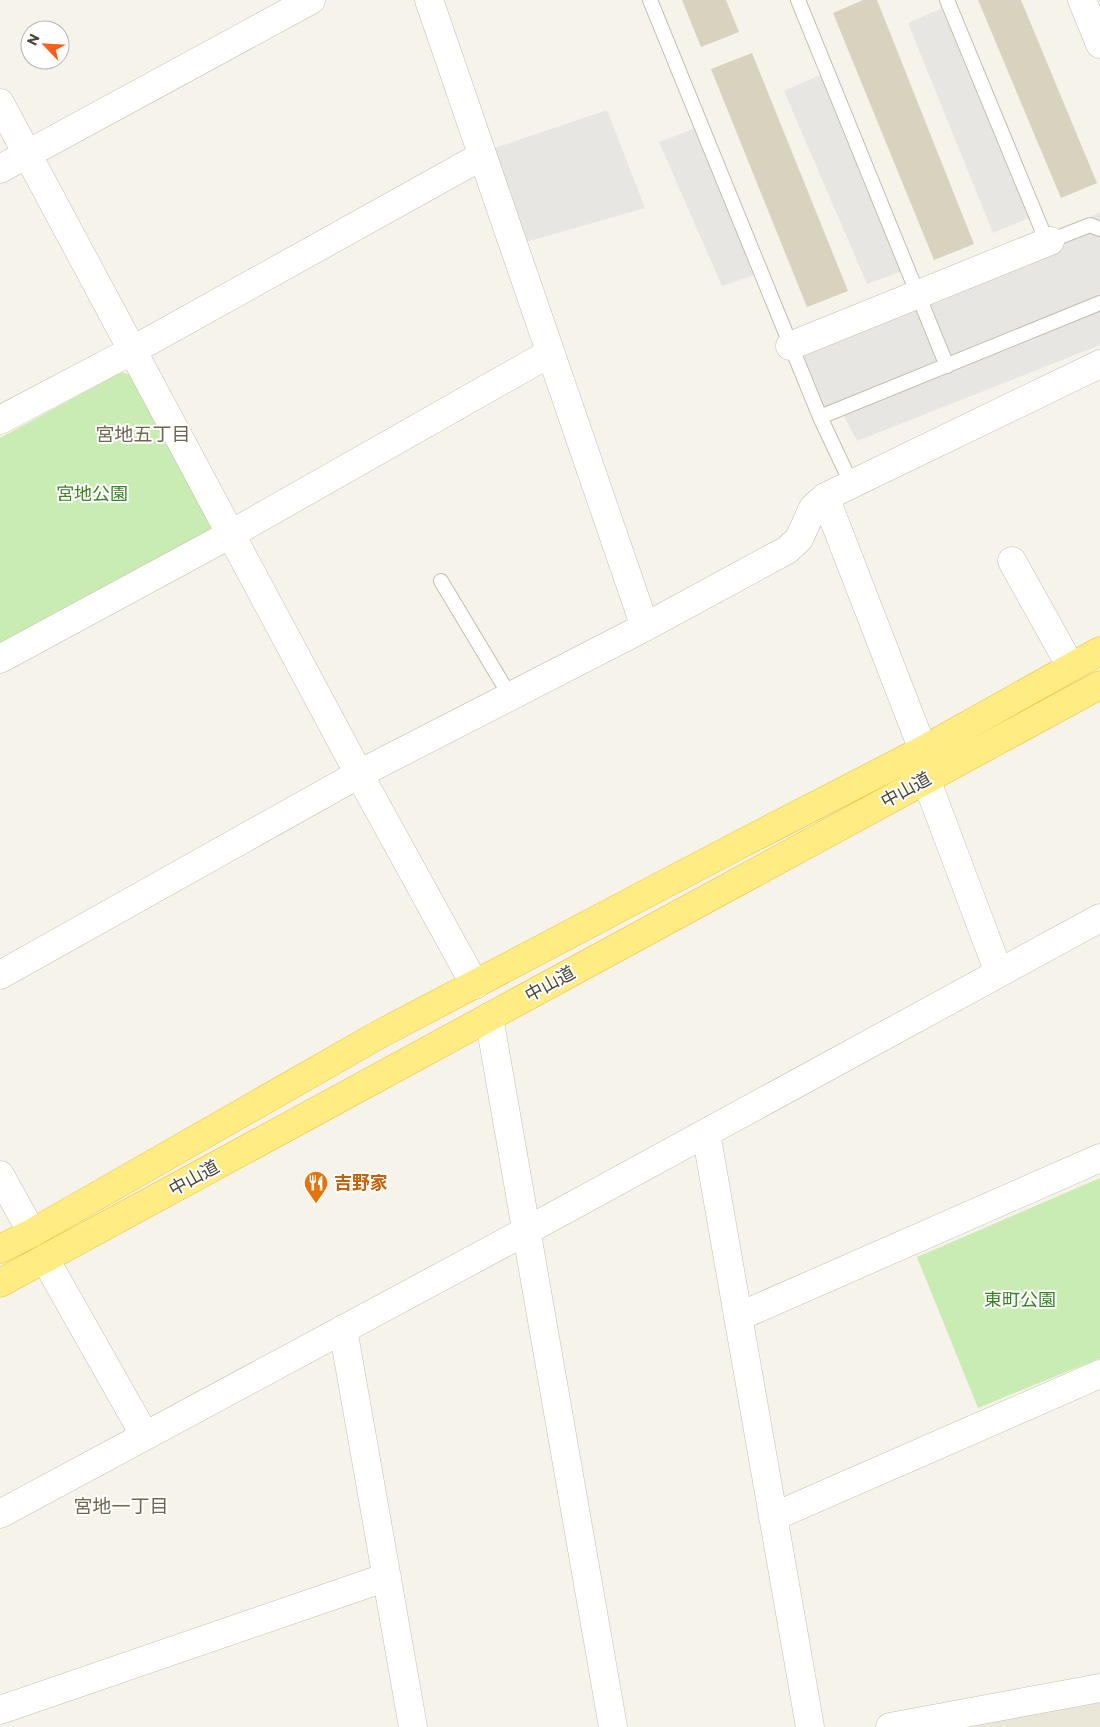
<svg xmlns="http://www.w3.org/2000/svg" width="1100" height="1727" viewBox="0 0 1100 1727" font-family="Commissioner,'Noto Sans JP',sans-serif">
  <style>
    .residential { fill: #eae7d8 }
    .green { fill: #c8ecb1 }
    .parking { fill: #e7e6e2 }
    .building { fill: #d8d2bf }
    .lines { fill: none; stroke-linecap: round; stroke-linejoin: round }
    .service-casing { stroke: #c2beac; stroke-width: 16 }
    .minor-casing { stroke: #c2beac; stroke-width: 29 }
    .trunk-casing { stroke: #e6c034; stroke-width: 29 }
    .service { stroke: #fff; stroke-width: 14 }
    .minor { stroke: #fff; stroke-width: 28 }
    .trunk { stroke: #ffec83; stroke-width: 28 }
    .labels { text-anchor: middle; stroke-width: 4; stroke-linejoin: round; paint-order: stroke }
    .park-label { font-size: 18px; fill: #3b8126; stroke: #fff }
    .street-label { font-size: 18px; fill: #4b4638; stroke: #fff }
    .food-label { font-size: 18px; font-weight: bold; fill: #c56008; stroke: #fff; text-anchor: start }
    .neighbourhood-label { font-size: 19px; fill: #6e664e; stroke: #fff }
  </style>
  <rect width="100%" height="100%" fill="#f6f4ea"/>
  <path class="residential" d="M1100,1682V1727H890Z"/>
  <path class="green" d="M121,372L133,376L212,526L207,536L0,647V438Z
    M1100,1178V1358L978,1408L917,1257Z"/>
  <path class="parking" d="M949,5L1036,215L993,233L908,23Z
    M827,72L908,269L867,284L784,91Z
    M607,110L645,208L526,242L492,149Z
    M701,126L761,273L722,286L659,142Z
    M1100,212V345L857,441L840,409L820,417L790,346L1090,226L1091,216Z"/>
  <path class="building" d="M682,0H726L739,32L701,47Z
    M863,0H877L974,244L934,260L833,13Z
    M978,0H1021L1097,183L1061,198Z
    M752,53L848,291L807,307L711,69Z"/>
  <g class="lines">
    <defs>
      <path id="service" d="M650,0L820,417
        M798,0L947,366
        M947,0L1047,242L1090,225L1100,229
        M852,485L820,417L1100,303
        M441,581L510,696"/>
      <path id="minor" d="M429,0L645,627
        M1082,0L1100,44
        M0,103L359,774L475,985
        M0,169L311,0
        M790,346L1050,241
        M0,420L133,350L482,156
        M825,497L923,750
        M1012,561L1071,667
        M0,659L231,534L550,353
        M926,779L999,973
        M0,975L359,774L645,627L787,550L799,539L813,508L825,497L1100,364
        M489,1017L613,1727
        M706,1133L810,1727
        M0,1175L32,1233
        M45,1259L145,1436
        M738,1317L1100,1158
        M343,1329L413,1727
        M0,1514L528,1230L1100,918
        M773,1517L1100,1374
        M0,1710L387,1577
        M890,1727L1100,1688"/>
      <path id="trunk" d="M0,1249L32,1233L380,1034L735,847L923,750L1100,651
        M0,1283L1100,685"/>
    </defs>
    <use href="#service" class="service-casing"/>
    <use href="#minor" class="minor-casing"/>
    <use href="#trunk" class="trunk-casing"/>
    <use href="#service" class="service"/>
    <use href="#minor" class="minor"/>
    <use href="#trunk" class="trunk"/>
  </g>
  <defs>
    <symbol id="restaurant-pin" viewBox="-11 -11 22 30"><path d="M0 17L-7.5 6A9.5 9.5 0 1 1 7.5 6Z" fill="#e8710a" stroke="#fff"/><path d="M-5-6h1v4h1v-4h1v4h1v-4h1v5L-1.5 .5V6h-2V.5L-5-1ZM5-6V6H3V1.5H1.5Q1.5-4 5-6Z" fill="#fff"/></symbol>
  </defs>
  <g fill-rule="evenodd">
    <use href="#restaurant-pin" x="302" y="1169" width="28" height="38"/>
  </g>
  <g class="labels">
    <g class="park-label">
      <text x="92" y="500">宮地公園</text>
      <text x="1020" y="1306">東町公園</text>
    </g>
    <g class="street-label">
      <text transform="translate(906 790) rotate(-29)" y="6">中山道</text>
      <text transform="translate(550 984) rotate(-29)" y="6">中山道</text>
      <text transform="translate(194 1178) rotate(-29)" y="6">中山道</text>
    </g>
    <g class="food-label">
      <text x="334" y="1189">吉野家</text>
    </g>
    <g class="neighbourhood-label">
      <text x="143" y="441">宮地五丁目</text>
      <text x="121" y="1513">宮地一丁目</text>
    </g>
  </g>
  <g transform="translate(45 45) rotate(295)"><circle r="24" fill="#ffffff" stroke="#b7b5af"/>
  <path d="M0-4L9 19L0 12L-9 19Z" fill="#ff5e18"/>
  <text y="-8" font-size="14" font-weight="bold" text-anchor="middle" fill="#4b4638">N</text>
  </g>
</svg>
